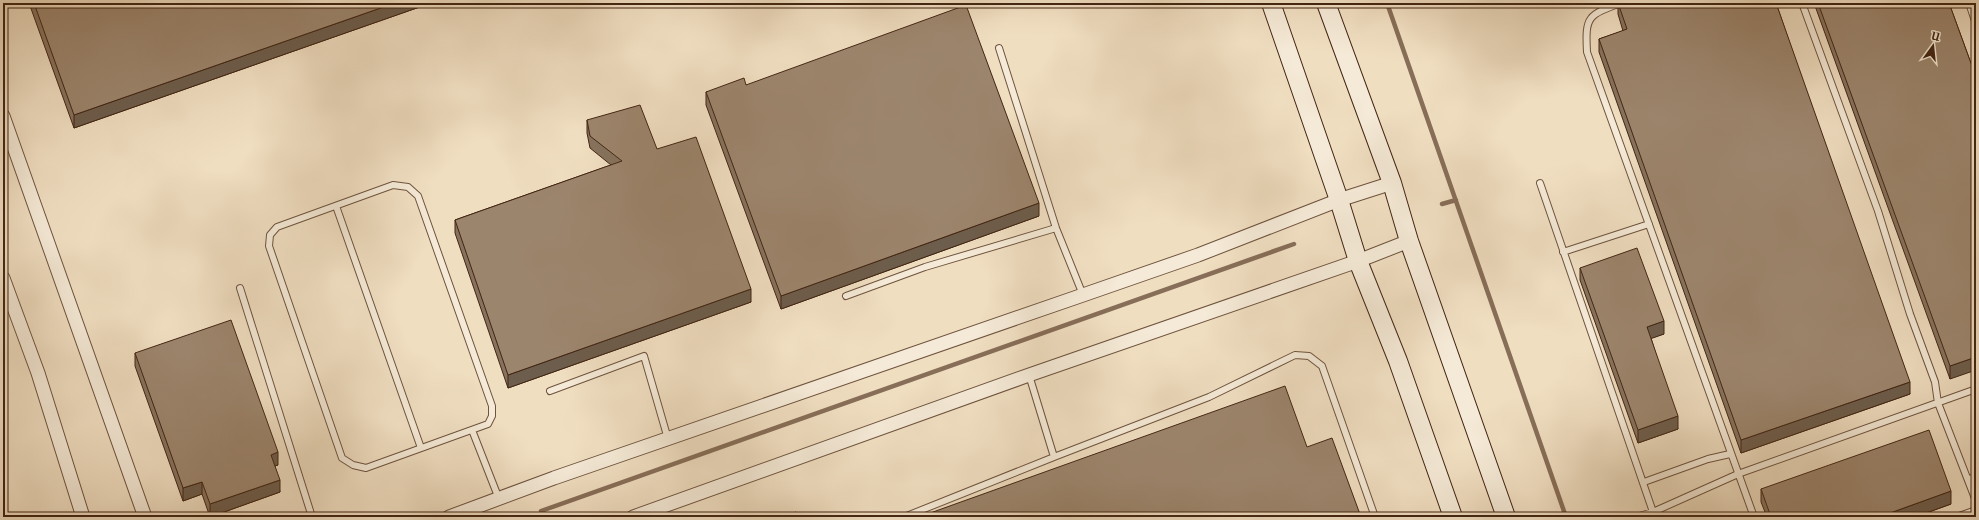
<svg xmlns="http://www.w3.org/2000/svg" width="1979" height="520" viewBox="0 0 1979 520" font-family="'IM FELL French Canon',serif">
  <style>
    .lines { fill: none; stroke-linecap: round; stroke-linejoin: round }
    .stream { stroke: #876e58; stroke-width: 4.5 }
    .lane-casing { stroke: #6e533e; stroke-width: 8 }
    .street-casing { stroke: #6e533e; stroke-width: 15 }
    .secondary-casing { stroke: #422513; stroke-width: 20 }
    .lane { stroke: #f5ead7; stroke-width: 6 }
    .street { stroke: #f5ead7; stroke-width: 13 }
    .secondary { stroke: #f5ead7; stroke-width: 18 }
    .wall { fill: #86725e; stroke: #422513 }
    .shaded-wall { fill: #6d5d4c; stroke: #422513 }
    .building { fill: #9c856d; stroke: #422513 }
  </style>
  <rect width="100%" height="100%" fill="#f0dec1"/>
  <filter id="stains"><feTurbulence type="fractalNoise" baseFrequency=".005" numOctaves="4"/><feColorMatrix values="0 0 0 0 .2 0 0 0 0 .09 0 0 0 0 .02 0 0 0 .5 -.17"/></filter>
  <radialGradient id="worn" r=".72"><stop offset=".6" stop-color="#630" stop-opacity="0"/><stop offset="1" stop-color="#630" stop-opacity=".3"/></radialGradient>
  <g class="lines">
    <path class="stream" d="M1387,3L1566,517
      M1442,204L1456,200
      M541,511L1294,244"/>
    <defs>
      <path id="lane" d="M1621,3C1588,15 1585,16 1587,52L1754,517
        M1802,3L1878,211L1910,314L1935,382L1938,403L1976,501
        M1969,3L1976,24
        M999,48L1056,228L1083,295
        M1540,183L1653,512
        M393,185L408,187L418,196L492,406V416L488,424L366,468L353,465L342,458L269,246L270,235L277,227Z
        M336,206L421,448
        M1563,252L1649,224
        M240,288L312,517
        M846,296L925,267L1056,228
        M1029,375L1054,457L1209,397L1295,355L1309,356L1322,366L1375,517
        M550,391L644,356L668,439
        M472,430L499,499
        M1968,480L1976,476
        M1644,482L1708,459L1730,454
        M904,517L1054,457
        M1636,517L1653,512L1738,474L1976,389
        M1956,517L1976,510"/>
      <path id="street" d="M3,116L145,517
        M3,278L38,373L83,517
        M449,517L554,478L1083,295L1198,255L1339,200L1392,183
        M633,517L1029,375L1358,261L1409,241"/>
      <path id="secondary" d="M1271,3L1339,200L1358,261L1398,361L1453,517
        M1326,3L1392,183L1409,241L1506,517"/>
    </defs>
    <use href="#lane" class="lane-casing"/>
    <use href="#street" class="street-casing"/>
    <use href="#secondary" class="secondary-casing"/>
    <use href="#lane" class="lane"/>
    <use href="#street" class="street"/>
    <use href="#secondary" class="secondary"/>
  </g>
  <path class="wall" d="M29,3H431L74,128Z
    M1618,3H1776L1910,394L1741,453L1599,52V39L1623,31L1618,14Z
    M1814,3H1949L1976,77L1950,379Z
    M746,85L1039,216L781,309L706,105V92Z
    M587,120L657,149L751,302L508,388L455,233V220L611,165L590,148L587,133Z
    M1580,268L1664,334L1651,338L1678,429L1638,443L1580,280Z
    M135,353L278,465L275,466L280,492L210,517L202,494L183,501L135,366Z
    M1761,489L1951,504L1915,517H1767L1761,502Z"/>
  <path class="shaded-wall" d="M395,3H431L74,128V115Z
    M1039,203V216L781,309V296Z
    M751,289V302L508,388V375Z
    M1664,321V334L1647,340V327Z
    M1976,357V370L1950,379V366Z
    M1910,382V394L1741,453V440Z
    M1678,416V429L1638,443V430Z
    M278,452V465L271,467V455Z
    M280,480V492L210,517V504Z
    M202,482V494L183,501V488Z
    M1951,491V504L1915,517H1879Z"/>
  <path class="building" d="M34,3H395L74,115Z
    M1618,3H1776L1910,382L1741,440L1599,39L1627,29Z
    M1818,3H1949L1976,77V357L1950,366Z
    M966,5L1039,203L781,296L706,92L744,78L746,85Z
    M640,105L657,149L696,137L751,289L508,375L455,220L622,161L590,136L587,120Z
    M1637,248L1664,321L1647,327L1678,416L1638,430L1580,268Z
    M231,320L278,452L271,455L280,480L210,504L202,482L183,488L135,353Z
    M1285,386L1307,447L1332,438L1361,517H919Z
    M1929,430L1951,491L1879,517H1771L1761,489Z
    M796,512L797,517H782Z"/>
  <rect width="1979" height="520" fill="none" stroke="#f0dec1" stroke-width="16"/>
  <rect x="4" y="4" width="1971" height="512" fill="none" stroke="#422513" stroke-width="2"/>
  <rect x="8" y="8" width="1963" height="504" fill="none" stroke="#422513"/>
  <g transform="translate(1933 46) rotate(15)" stroke="#f5ead7" stroke-width="3" paint-order="stroke">
  <path d="M0-3L7 15L0 10L-7 15Z" fill="#422513"/>
  <text y="-6" font-size="11" font-weight="bold" text-anchor="middle" fill="#422513">U</text>
  </g>
  <rect width="100%" height="100%" filter="url(#stains)"/>
  <rect width="100%" height="100%" fill="url(#worn)"/>
</svg>
